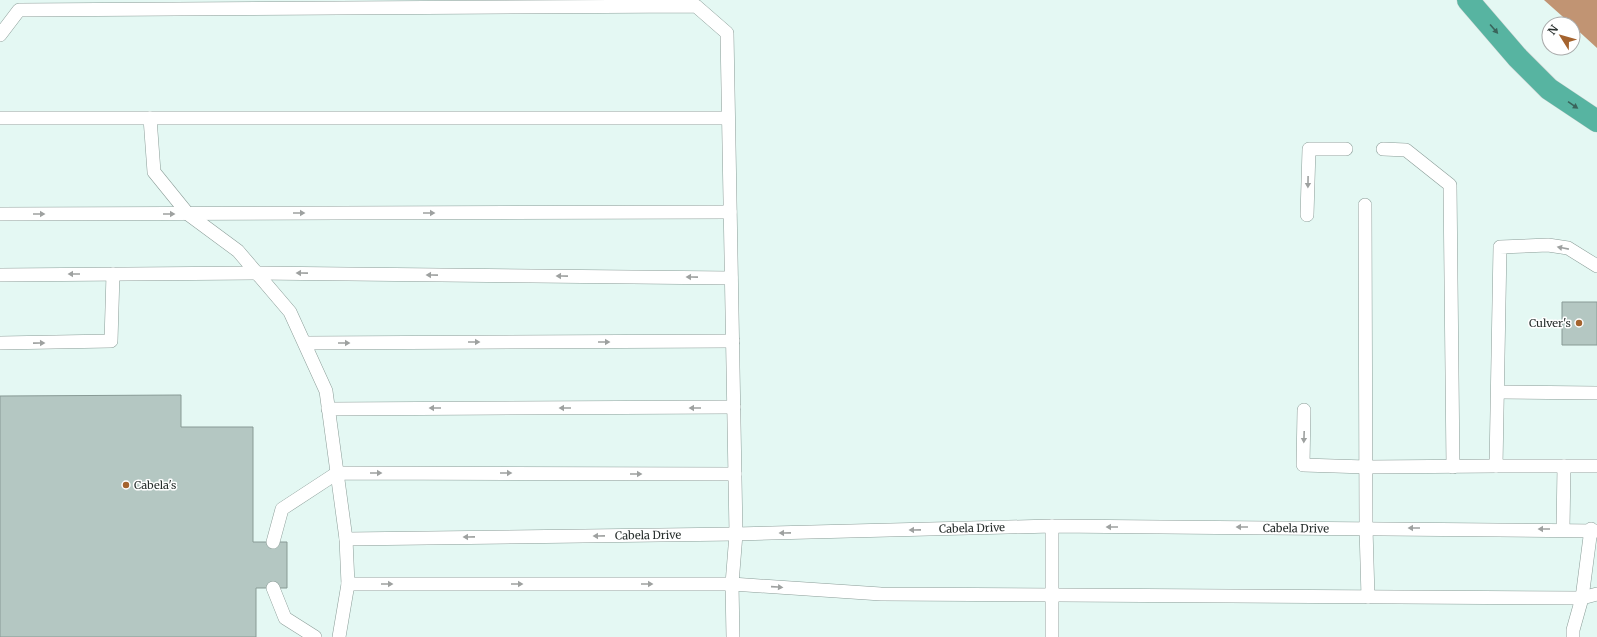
<svg xmlns="http://www.w3.org/2000/svg" width="1597" height="637" viewBox="0 0 1597 637" font-family="Merriweather,serif">
  <style>
    .water { fill: #c19473 }
    .building { fill: #b4c7c2; stroke: #889a95 }
    .lines { fill: none; stroke-linecap: round; stroke-linejoin: round }
    .service-casing { stroke: #8b9d98; stroke-width: 14 }
    .motorway-casing { stroke: #d4d5d5; stroke-width: 23 }
    .service { stroke: #fff; stroke-width: 13 }
    .motorway { stroke: #57b4a1; stroke-width: 22 }
    .oneway { fill: #3a645b }
    .oneway2 { fill: #9ea1a0 }
    .poi-dot { fill: #a4632e; stroke: #fff; stroke-width: 1.5 }
    .labels { text-anchor: middle; stroke-width: 3; stroke-linejoin: round; paint-order: stroke }
    .poi-label { font-size: 11px; fill: #272e2c; stroke: #fff; text-anchor: end }
    .street-label { font-size: 11px; fill: #272e2c; stroke: #fff }
  </style>
  <rect width="100%" height="100%" fill="#e4f8f3"/>
  <path class="water" d="M1544,0H1597V48L1573,26V24H1571Z"/>
  <path class="building" d="M1562,302H1597V345H1562Z
    M181,395V427H253V542H287V588H256V637H0V396Z"/>
  <g class="lines">
    <defs>
      <g id="service">
        <path d="M0,35L19,10L696,6L727,33L736,534L732,584L733,637"/>
        <path d="M0,118H728"/>
        <path d="M150,118L154,172L188,214L238,251L290,312L326,391L346,539L348,584L339,637"/>
        <path d="M1383,149L1406,150L1450,185L1453,467"/>
        <path d="M1365,205L1366,528L1368,597"/>
        <path d="M0,214L730,212"/>
        <path d="M1307,215L1309,149H1346"/>
        <path d="M0,275L256,273L731,278"/>
        <path d="M0,343L111,341L113,274"/>
        <path d="M305,343L733,341"/>
        <path d="M1498,392L1597,393"/>
        <path d="M328,409L734,407"/>
        <path d="M1304,410L1303,465L1366,467L1496,466"/>
        <path d="M1564,466H1597"/>
        <path d="M1563,529L1564,466H1496L1500,247L1548,245L1568,248L1597,266"/>
        <path id="s1" d="M346,539L736,534L1052,526L1597,531"/>
        <path d="M273,542L282,509L337,473L735,474"/>
        <path d="M348,584H732L881,594L1582,598L1597,594"/>
        <path d="M273,588L285,618L315,637"/>
        <path d="M1052,637V526"/>
        <path d="M1573,637V630L1582,598L1591,529"/>
      </g>
      <path id="motorway" d="M1468,0L1518,58L1549,89L1597,121"/>
    </defs>
    <use href="#service" class="service-casing"/>
    <use href="#motorway" class="motorway-casing"/>
    <use href="#service" class="service"/>
    <use href="#motorway" class="motorway"/>
  </g>
  <defs><path id="oneway-solid" d="M-6-.8H1V-3.2L6.5 0L1 3.2V.8H-6Z"/></defs>
  <g class="oneway">
    <use href="#oneway-solid" transform="translate(1494 29) rotate(49)"/>
    <use href="#oneway-solid" transform="translate(1573 105) rotate(34)"/>
  </g>
  <g class="oneway2">
    <use href="#oneway-solid" transform="translate(1308 182) rotate(91)"/>
    <use href="#oneway-solid" transform="translate(299 213)"/>
    <use href="#oneway-solid" transform="translate(429 213)"/>
    <use href="#oneway-solid" transform="translate(39 214)"/>
    <use href="#oneway-solid" transform="translate(169 214)"/>
    <use href="#oneway-solid" transform="translate(1563 248) rotate(-169)"/>
    <use href="#oneway-solid" transform="translate(302 273) rotate(-179)"/>
    <use href="#oneway-solid" transform="translate(74 274) rotate(180)"/>
    <use href="#oneway-solid" transform="translate(432 275) rotate(-179)"/>
    <use href="#oneway-solid" transform="translate(562 276) rotate(-179)"/>
    <use href="#oneway-solid" transform="translate(692 277) rotate(-179)"/>
    <use href="#oneway-solid" transform="translate(474 342)"/>
    <use href="#oneway-solid" transform="translate(604 342)"/>
    <use href="#oneway-solid" transform="translate(39 343) rotate(-1)"/>
    <use href="#oneway-solid" transform="translate(344 343)"/>
    <use href="#oneway-solid" transform="translate(435 408) rotate(180)"/>
    <use href="#oneway-solid" transform="translate(565 408) rotate(180)"/>
    <use href="#oneway-solid" transform="translate(695 408) rotate(180)"/>
    <use href="#oneway-solid" transform="translate(1304 437) rotate(92)"/>
    <use href="#oneway-solid" transform="translate(376 473)"/>
    <use href="#oneway-solid" transform="translate(506 473)"/>
    <use href="#oneway-solid" transform="translate(636 474)"/>
    <use href="#oneway-solid" transform="translate(1112 527) rotate(-180)"/>
    <use href="#oneway-solid" transform="translate(1242 527) rotate(-180)"/>
    <use href="#oneway-solid" transform="translate(1414 528) rotate(-180)"/>
    <use href="#oneway-solid" transform="translate(1544 529) rotate(-180)"/>
    <use href="#oneway-solid" transform="translate(915 530) rotate(179)"/>
    <use href="#oneway-solid" transform="translate(785 533) rotate(179)"/>
    <use href="#oneway-solid" transform="translate(599 536) rotate(179)"/>
    <use href="#oneway-solid" transform="translate(469 537) rotate(179)"/>
    <use href="#oneway-solid" transform="translate(387 584)"/>
    <use href="#oneway-solid" transform="translate(517 584)"/>
    <use href="#oneway-solid" transform="translate(647 584)"/>
    <use href="#oneway-solid" transform="translate(777 587) rotate(4)"/>
  </g>
  <g class="poi-dot">
    <circle cx="1579" cy="323" r="4"/>
    <circle cx="126" cy="485" r="4"/>
  </g>
  <g class="labels">
    <g class="poi-label">
      <text x="1571" y="327">Culver's</text>
      <text x="134" y="489" text-anchor="start">Cabela's</text>
    </g>
    <g class="street-label">
      <text dy="4" stroke="none"><textPath href="#s1" startOffset="626">Cabela Drive</textPath></text>
      <text dy="4" stroke="none"><textPath href="#s1" startOffset="950">Cabela Drive</textPath></text>
      <text dy="4" stroke="none"><textPath href="#s1" startOffset="302">Cabela Drive</textPath></text>
    </g>
  </g>
  <g transform="translate(1561 36) rotate(307)"><circle r="19" fill="#ffffff" stroke="#a9abab"/>
  <path d="M0-3L7 15L0 10L-7 15Z" fill="#a4632e"/>
  <text y="-6" font-size="11" font-weight="bold" text-anchor="middle" fill="#272e2c">N</text>
  </g>
</svg>
